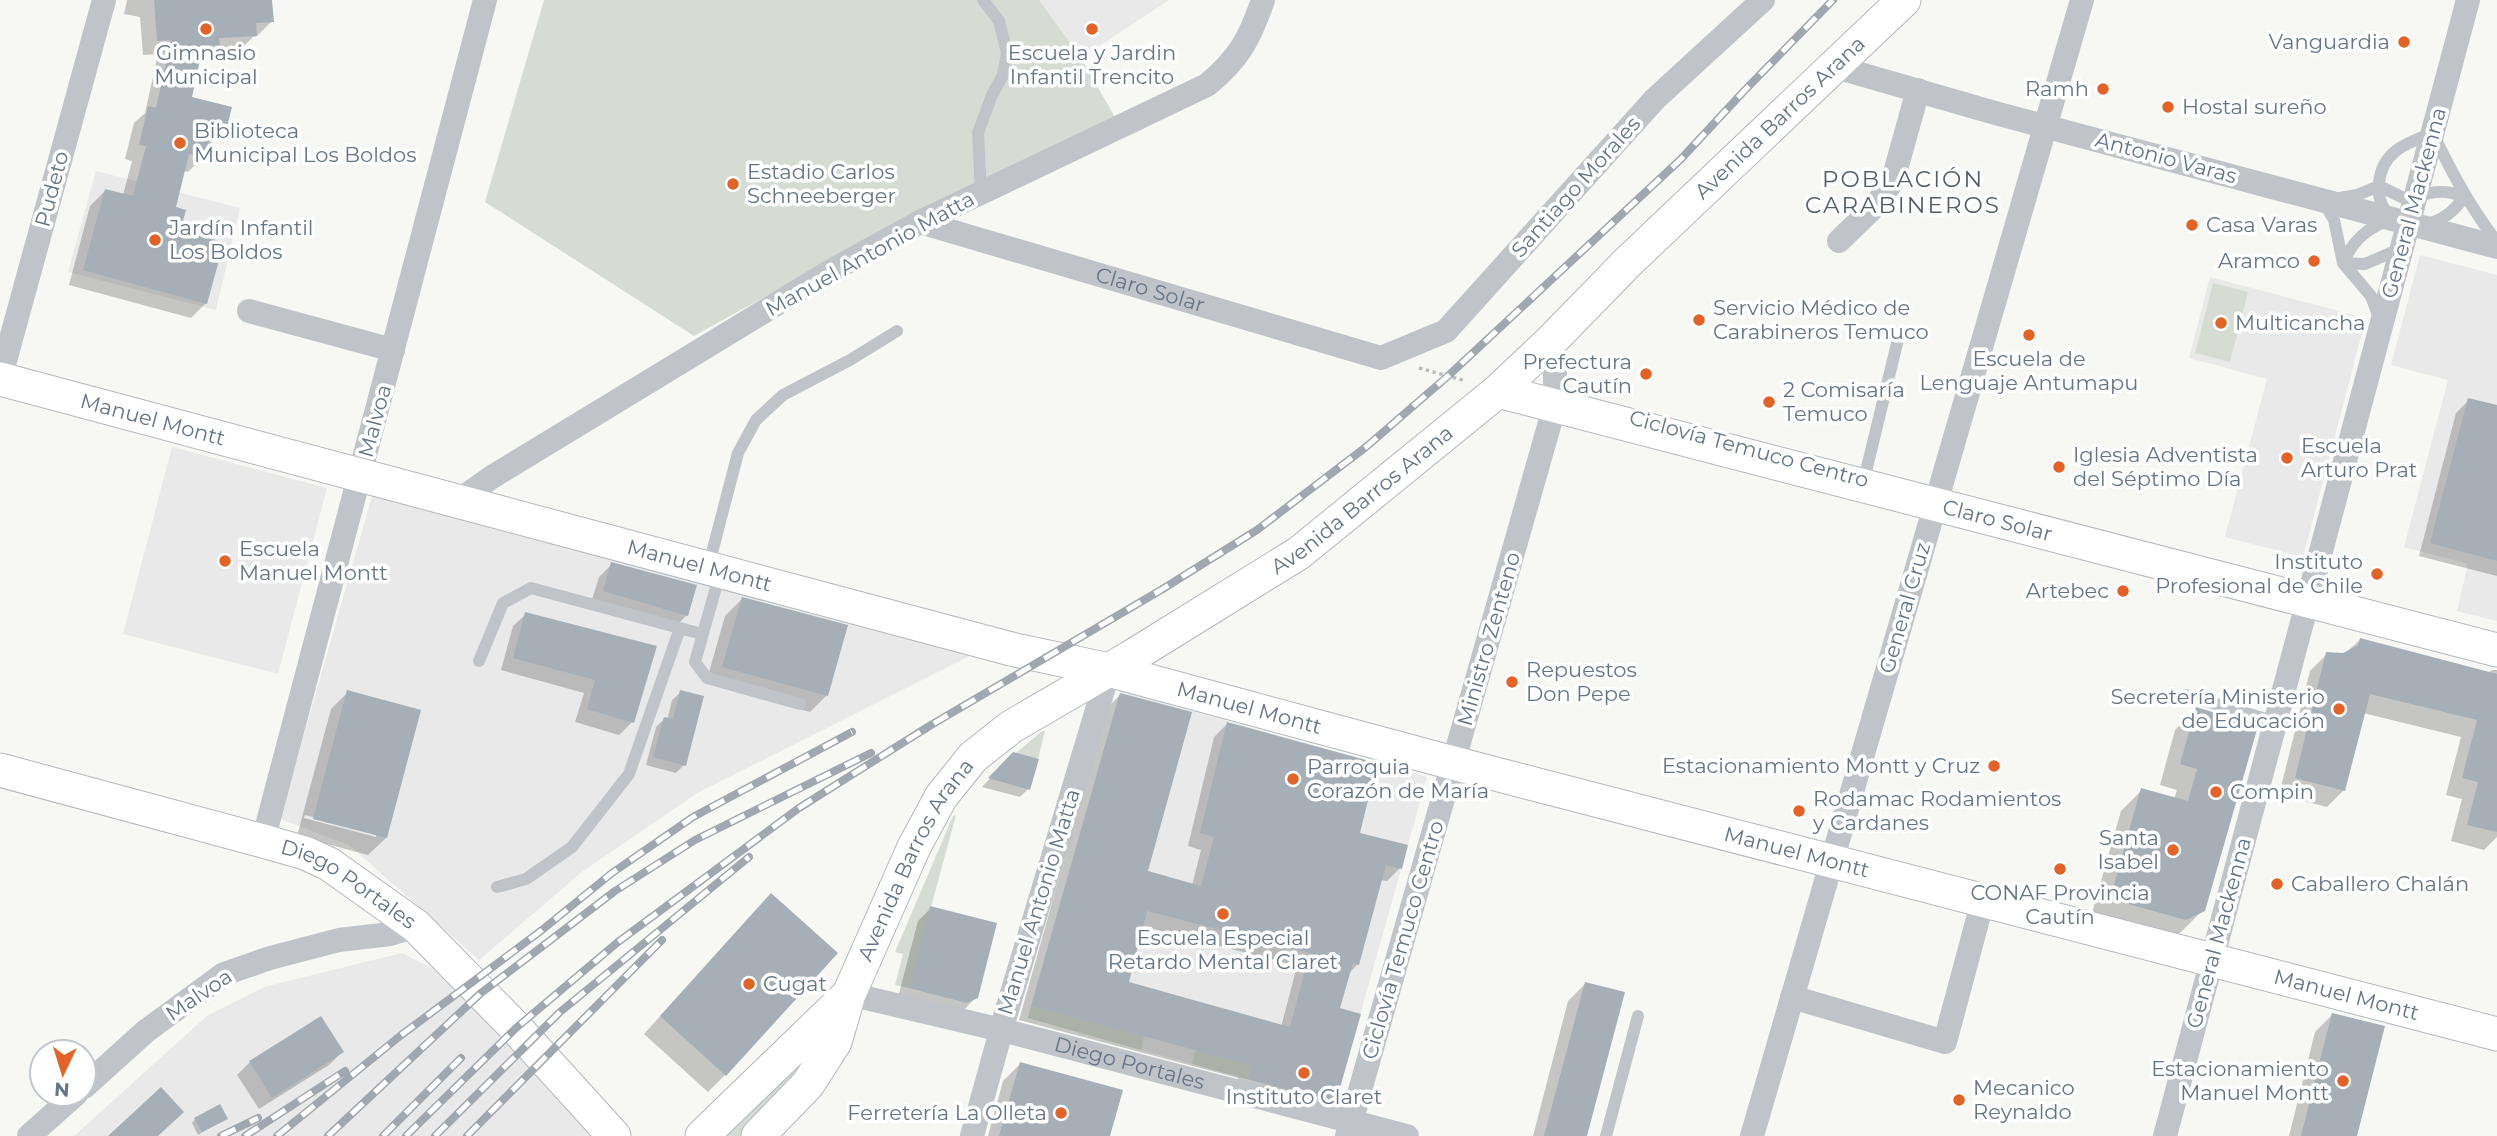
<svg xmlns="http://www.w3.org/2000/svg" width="2497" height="1136" viewBox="0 0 2497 1136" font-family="Montserrat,sans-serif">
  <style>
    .built { fill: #e8e9e8 }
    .green { fill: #d6dcd4 }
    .shadow { fill: #0003; fill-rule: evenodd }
    .building { fill: #a6aeb6; fill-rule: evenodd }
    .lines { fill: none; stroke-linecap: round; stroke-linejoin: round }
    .secondary-casing { stroke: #b3b8bd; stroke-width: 35 }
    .path { stroke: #babdc0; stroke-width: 3.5; stroke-dasharray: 3.5 3.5; stroke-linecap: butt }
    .lane { stroke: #c0c4c9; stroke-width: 12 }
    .street { stroke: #c0c4c9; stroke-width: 24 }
    .secondary { stroke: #fff; stroke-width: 33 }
    .rail-casing { stroke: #a1a7ae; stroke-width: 8 }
    .rail { stroke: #fff; stroke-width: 5; stroke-dasharray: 16; stroke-linecap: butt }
    .poi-dot { fill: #e56227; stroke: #fff; stroke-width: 2.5 }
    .labels { text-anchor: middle; stroke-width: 7; stroke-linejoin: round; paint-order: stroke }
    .poi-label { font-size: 21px; fill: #667586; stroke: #fff; text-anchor: start }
    .street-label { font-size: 21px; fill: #667586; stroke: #fff }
    .neighbourhood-label { font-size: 23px; letter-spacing: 2px; fill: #545f6b; stroke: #fff }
  </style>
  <rect width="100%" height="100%" fill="#f7f8f4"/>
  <path class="built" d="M1039,0H1169L1081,58Z
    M96,171L240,208L216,310L68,272Z
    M2420,255L2497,275V621L2457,611L2468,564L2404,547L2448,380L2391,365Z
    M2210,277L2366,318L2303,557L2225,537L2267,379L2189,358Z
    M172,447L327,488L278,674L123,634Z
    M374,489L978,652L699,792L583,871L479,960L349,845L280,819Z
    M1120,691L1427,777L1335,1104L1028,1018Z
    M402,953L441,973L593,1136H74L208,1015L264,987Z"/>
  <path class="green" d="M544,0H1039L1081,58L1116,119L906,219L694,336L485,202Z
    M2213,283L2248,292L2230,362L2195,353Z
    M1042,731H1045L1038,759L1016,753Z
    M956,815L909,988L895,985L903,954L895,952L953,816Z
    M1031,1006L1144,1036L1141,1050L1028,1018Z
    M828,1033L747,1136H721Z
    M1196,1050L1251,1064L1247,1079L1192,1064Z"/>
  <path class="shadow" d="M127,0H271L272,21L257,36L253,37L240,50L211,52L203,60H198L190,98L224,130L209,145L206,144L203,157L188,172L183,171L174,209L178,232L206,303L191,318L69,285L90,206L105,191L123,195L132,161L125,159L134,123L145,113L158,54L143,55L140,17L124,14Z
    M2469,400L2497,407V576L2419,556L2456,413Z
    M612,564L687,615L674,628L591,603L599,577Z
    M742,599L827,695L810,712L706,683L725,616Z
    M526,614L655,647L632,722L619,735L575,722L584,693L501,670L513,626Z
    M2360,640L2488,673L2492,670H2497V837L2484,850L2451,841L2462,799L2446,795L2461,737L2363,713L2344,790L2327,807L2279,795L2310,671L2327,654L2343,655Z
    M348,692L386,838L368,855L297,836L331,709ZM305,815L376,834V837L304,818Z
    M681,692L684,765L676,773L646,765L656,727L664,719L667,720L672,700Z
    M1120,695L1146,872L1192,885L1201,850L1188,846L1214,737L1227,724L1400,868L1387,881L1380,880L1358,964L1348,974L1338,1009L1334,1101L1321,1115L1234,1092L1238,1078L1019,1020L1107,708ZM1142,926L1297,966L1281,1027L1127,984Z
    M2197,709L2203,910L2181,932L2163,941L2090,920L2121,811L2142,790L2174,799L2177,790L2160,785L2175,730Z
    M1005,762L1028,789L1020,797L982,787Z
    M931,908L976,997L963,1011L897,1001L918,921Z
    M754,912L725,1075L708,1092L644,1034Z
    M1585,984V1136H1533L1568,1001Z
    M2332,1015L2355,1136H2289L2315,1032Z
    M342,1052L329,1065L259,1109L237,1075L250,1062Z
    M1020,1064L1109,1136H988L1003,1081Z
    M226,1118L198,1135L192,1123L195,1119Z"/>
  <path class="building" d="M154,0H272L274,22L256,23L257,36L219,38L220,45L203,46L192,97L232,107L226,131L212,127L205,158L189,154L176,207L186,210L180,231L224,242L207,304L83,270L105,189L133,196L146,146L139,145L148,106L156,108L171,40L157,41Z
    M2468,398L2497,405V561L2430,543Z
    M611,562L697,585L688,616L603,591Z
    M742,597L848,625L828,696L722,667Z
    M525,612L657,646L634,723L587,709L595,680L513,658Z
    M2360,638L2497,674V832L2467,825L2478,782L2462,778L2477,720L2370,694L2345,791L2295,778L2326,652L2343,653L2358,645Z
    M347,690L421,710L387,838L313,819Z
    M680,690L704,696L686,766L653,757L664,717L673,719Z
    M1120,693L1192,712L1148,871L1201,886L1214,837L1200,833L1227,722L1377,763L1360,833L1408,845L1402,869L1386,865L1359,965L1353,963L1340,1008L1361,1014L1336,1102L1247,1079L1251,1065L1031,1006ZM1147,911L1310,953L1290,1027L1129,982Z
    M2196,707L2258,726L2205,911L2186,920L2110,899L2141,788L2188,801L2197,769L2180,764Z
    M1013,752L1039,759L1030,790L988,778Z
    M771,893L838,953L726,1076L660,1016Z
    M930,906L997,923L978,998L967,1003L909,988Z
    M1585,982L1625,992L1587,1136H1544Z
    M2332,1013L2385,1026L2357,1136H2301Z
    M321,1016L344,1052L272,1098L249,1061Z
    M1020,1062L1123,1090L1110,1136H999Z
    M161,1087L184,1112L158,1136H108Z
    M220,1104L228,1119L202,1132L194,1118Z"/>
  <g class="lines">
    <defs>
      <g id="secondary">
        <path id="s3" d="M0,379L1011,649L1109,670L1438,759L2497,1034"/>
        <path id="s4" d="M1498,391L2497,650"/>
        <path id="s5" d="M0,770L263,841L305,853L329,864L416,926L516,1028L614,1136"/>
        <path d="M702,1136L847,996"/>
        <path id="s6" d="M758,1136L808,1084L835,1042L849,994L914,847L941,797L973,757L1011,727L1131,657L1299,553L1498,391L1551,341L1628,262L1904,0"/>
      </g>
    </defs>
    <use href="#secondary" class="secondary-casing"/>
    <path class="path" d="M1419,368L1466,381"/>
    <path class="lane" d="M981,193L978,133L992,95L1003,75L1007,53L999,21L983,0
      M2402,248L2365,264L2343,263C2353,240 2368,227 2392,219C2382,208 2377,198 2379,183C2382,151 2407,143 2433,133C2451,172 2470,207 2497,242
      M2379,318L2371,296L2343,263L2334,220L2323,201L2357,195L2379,186L2414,203L2417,197C2434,190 2448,190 2464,197C2455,210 2443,221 2426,224
      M1863,484L1900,331
      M708,568L738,453L756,420L783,395L850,360L897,331
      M720,573L695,662L707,678L800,704
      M479,661L503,603L531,588L702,634
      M2186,695L2276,722
      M497,887L526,879L572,847L629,774L680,628
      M1606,1136L1638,1016"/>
    <g class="street">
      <path d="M1836,67L1995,113L2497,247"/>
      <path id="s1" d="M920,222L1381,358L1446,331L1655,99L1763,0"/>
      <path d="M1839,241L1876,205L1893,180L1918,90"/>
      <path d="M249,311L393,350"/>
      <path d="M0,379L104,0"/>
      <path d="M458,501L492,477L829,272L920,222L1207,85C1239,59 1250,38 1263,0"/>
      <path d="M263,841L485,0"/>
      <path id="s2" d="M849,994L1002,1030L1407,1136"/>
      <path d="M1792,997L1945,1042L1983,900"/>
      <path d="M84,1087L146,1031L224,974L270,958L339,940L390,934L416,926"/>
      <path d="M29,1136L76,1094"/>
      <path d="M972,1136L1004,1020L1109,670"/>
      <path d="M1347,1136L1555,405V371L1551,341"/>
      <path d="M1752,1136L2082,0"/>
      <path d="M2165,1136L2468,0"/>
    </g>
    <use href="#secondary" class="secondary"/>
    <defs>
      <path id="rail" d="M221,1136L258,1118
        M245,1136L345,1071
        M277,1136L400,1036L542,930L612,873L693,817L852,732
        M328,1136L481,993L615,891L695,840L871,753
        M383,1136L461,1058
        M406,1136L516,1028L618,942L799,808L931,725L1161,590L1257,530L1366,447L1448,376L1681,159L1744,91L1833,0
        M435,1136L560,1012L749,857
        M467,1136L662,940"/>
    </defs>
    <use href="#rail" class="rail-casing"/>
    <use href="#rail" class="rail"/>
  </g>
  <g class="poi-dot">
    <circle cx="206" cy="29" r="7"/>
    <circle cx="1092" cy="29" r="7"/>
    <circle cx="2404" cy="42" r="7"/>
    <circle cx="2103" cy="89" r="7"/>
    <circle cx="2168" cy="107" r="7"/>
    <circle cx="180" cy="143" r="7"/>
    <circle cx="733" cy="184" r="7"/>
    <circle cx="2192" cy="225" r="7"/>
    <circle cx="155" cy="240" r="7"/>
    <circle cx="2314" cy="261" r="7"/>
    <circle cx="1699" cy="320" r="7"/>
    <circle cx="2221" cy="323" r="7"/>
    <circle cx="2029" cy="335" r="7"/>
    <circle cx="1646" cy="374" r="7"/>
    <circle cx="1769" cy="402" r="7"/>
    <circle cx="2287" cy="458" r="7"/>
    <circle cx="2059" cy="467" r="7"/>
    <circle cx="225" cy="561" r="7"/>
    <circle cx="2377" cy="574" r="7"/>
    <circle cx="2123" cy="591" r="7"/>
    <circle cx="1512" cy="682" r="7"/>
    <circle cx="2339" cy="709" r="7"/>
    <circle cx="1994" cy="766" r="7"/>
    <circle cx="1293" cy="779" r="7"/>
    <circle cx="2216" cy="792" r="7"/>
    <circle cx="1799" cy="811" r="7"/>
    <circle cx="2173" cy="850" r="7"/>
    <circle cx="2060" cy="869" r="7"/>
    <circle cx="2277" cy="884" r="7"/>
    <circle cx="1223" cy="914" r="7"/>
    <circle cx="749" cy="984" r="7"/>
    <circle cx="1304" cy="1073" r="7"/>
    <circle cx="2343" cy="1081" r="7"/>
    <circle cx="1959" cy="1100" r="7"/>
    <circle cx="1061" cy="1113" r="7"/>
  </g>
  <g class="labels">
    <g class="poi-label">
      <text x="2390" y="49" text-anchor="end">Vanguardia</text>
      <text x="206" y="60" text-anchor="middle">Gimnasio<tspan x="206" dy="24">Municipal</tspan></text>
      <text x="1092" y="60" text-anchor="middle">Escuela y Jardin<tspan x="1092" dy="24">Infantil Trencito</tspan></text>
      <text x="2089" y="96" text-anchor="end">Ramh</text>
      <text x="2182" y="114">Hostal sureño</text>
      <text x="194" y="138">Biblioteca<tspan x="194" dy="24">Municipal Los Boldos</tspan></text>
      <text x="747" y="179">Estadio Carlos<tspan x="747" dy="24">Schneeberger</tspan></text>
      <text x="2206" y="232">Casa Varas</text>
      <text x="169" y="235">Jardín Infantil<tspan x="169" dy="24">Los Boldos</tspan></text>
      <text x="2300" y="268" text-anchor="end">Aramco</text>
      <text x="1713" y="315">Servicio Médico de<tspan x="1713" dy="24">Carabineros Temuco</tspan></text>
      <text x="2235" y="330">Multicancha</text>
      <text x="2029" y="366" text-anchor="middle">Escuela de<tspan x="2029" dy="24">Lenguaje Antumapu</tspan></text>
      <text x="1632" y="369" text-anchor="end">Prefectura<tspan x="1632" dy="24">Cautín</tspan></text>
      <text x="1783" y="397">2 Comisaría<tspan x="1783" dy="24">Temuco</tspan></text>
      <text x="2301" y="453">Escuela<tspan x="2301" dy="24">Arturo Prat</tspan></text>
      <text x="2073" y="462">Iglesia Adventista<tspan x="2073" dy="24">del Séptimo Día</tspan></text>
      <text x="239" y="556">Escuela<tspan x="239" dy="24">Manuel Montt</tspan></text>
      <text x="2363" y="569" text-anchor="end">Instituto<tspan x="2363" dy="24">Profesional de Chile</tspan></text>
      <text x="2109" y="598" text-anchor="end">Artebec</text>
      <text x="1526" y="677">Repuestos<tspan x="1526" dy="24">Don Pepe</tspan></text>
      <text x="2325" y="704" text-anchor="end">Secretería Ministerio<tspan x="2325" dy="24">de Educación</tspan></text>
      <text x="1980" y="773" text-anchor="end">Estacionamiento Montt y Cruz</text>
      <text x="1307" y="774">Parroquia<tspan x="1307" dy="24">Corazón de María</tspan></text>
      <text x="2230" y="799">Compin</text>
      <text x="1813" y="806">Rodamac Rodamientos<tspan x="1813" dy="24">y Cardanes</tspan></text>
      <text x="2159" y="845" text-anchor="end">Santa<tspan x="2159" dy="24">Isabel</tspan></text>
      <text x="2291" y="891">Caballero Chalán</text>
      <text x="2060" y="900" text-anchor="middle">CONAF Provincia<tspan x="2060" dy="24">Cautín</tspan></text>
      <text x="1223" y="945" text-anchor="middle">Escuela Especial<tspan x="1223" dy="24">Retardo Mental Claret</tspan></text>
      <text x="763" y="991">Cugat</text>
      <text x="2329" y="1076" text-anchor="end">Estacionamiento<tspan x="2329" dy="24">Manuel Montt</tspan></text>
      <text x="1973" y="1095">Mecanico<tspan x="1973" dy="24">Reynaldo</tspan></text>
      <text x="1304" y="1104" text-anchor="middle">Instituto Claret</text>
      <text x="1047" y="1120" text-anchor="end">Ferretería La Olleta</text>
    </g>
    <g class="street-label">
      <text dy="7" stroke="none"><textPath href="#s6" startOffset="1475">Avenida Barros Arana</textPath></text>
      <text transform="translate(2166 158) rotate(15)" y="7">Antonio Varas</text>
      <text transform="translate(1576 187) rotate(-48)" y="7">Santiago Morales</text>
      <text transform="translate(52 189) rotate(-75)" y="7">Pudeto</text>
      <text transform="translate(2414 203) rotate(-75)" y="7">General Mackenna</text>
      <text transform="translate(870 254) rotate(-29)" y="7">Manuel Antonio Matta</text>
      <text dy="7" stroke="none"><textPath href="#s1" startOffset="240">Claro Solar</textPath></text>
      <text dy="7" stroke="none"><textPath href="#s3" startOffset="158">Manuel Montt</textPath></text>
      <text transform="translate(375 421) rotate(-75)" y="7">Malvoa</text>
      <text transform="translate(1749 449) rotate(15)" y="7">Ciclovía Temuco Centro</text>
      <text dy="7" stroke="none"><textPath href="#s6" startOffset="908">Avenida Barros Arana</textPath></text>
      <text dy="7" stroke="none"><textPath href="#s4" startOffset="516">Claro Solar</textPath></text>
      <text dy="7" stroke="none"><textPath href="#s3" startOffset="724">Manuel Montt</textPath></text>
      <text transform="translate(1905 608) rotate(-74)" y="7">General Cruz</text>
      <text transform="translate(1489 639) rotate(-74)" y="7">Ministro Zenteno</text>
      <text dy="7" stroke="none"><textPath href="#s3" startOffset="1292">Manuel Montt</textPath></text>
      <text dy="7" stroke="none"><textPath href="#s3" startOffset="1858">Manuel Montt</textPath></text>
      <text dy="7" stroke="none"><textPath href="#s6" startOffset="322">Avenida Barros Arana</textPath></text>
      <text dy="7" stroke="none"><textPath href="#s5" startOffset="369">Diego Portales</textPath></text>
      <text transform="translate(1039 902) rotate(-73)" y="7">Manuel Antonio Matta</text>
      <text transform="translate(2219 933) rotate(-75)" y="7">General Mackenna</text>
      <text transform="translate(1403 940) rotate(-74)" y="7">Ciclovía Temuco Centro</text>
      <text dy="7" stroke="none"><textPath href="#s3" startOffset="2426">Manuel Montt</textPath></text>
      <text transform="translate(199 995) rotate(-34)" y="7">Malvoa</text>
      <text dy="7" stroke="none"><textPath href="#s2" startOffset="289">Diego Portales</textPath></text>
    </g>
    <g class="neighbourhood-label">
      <text x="1903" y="187">POBLACIÓN<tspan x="1903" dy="26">CARABINEROS</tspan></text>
    </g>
  </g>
  <g transform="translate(63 1073) rotate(184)"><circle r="33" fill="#ffffff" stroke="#c2c8cf" stroke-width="2"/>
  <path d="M0-5L12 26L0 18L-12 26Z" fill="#e56227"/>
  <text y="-10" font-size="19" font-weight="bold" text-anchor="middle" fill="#667586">N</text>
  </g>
</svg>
